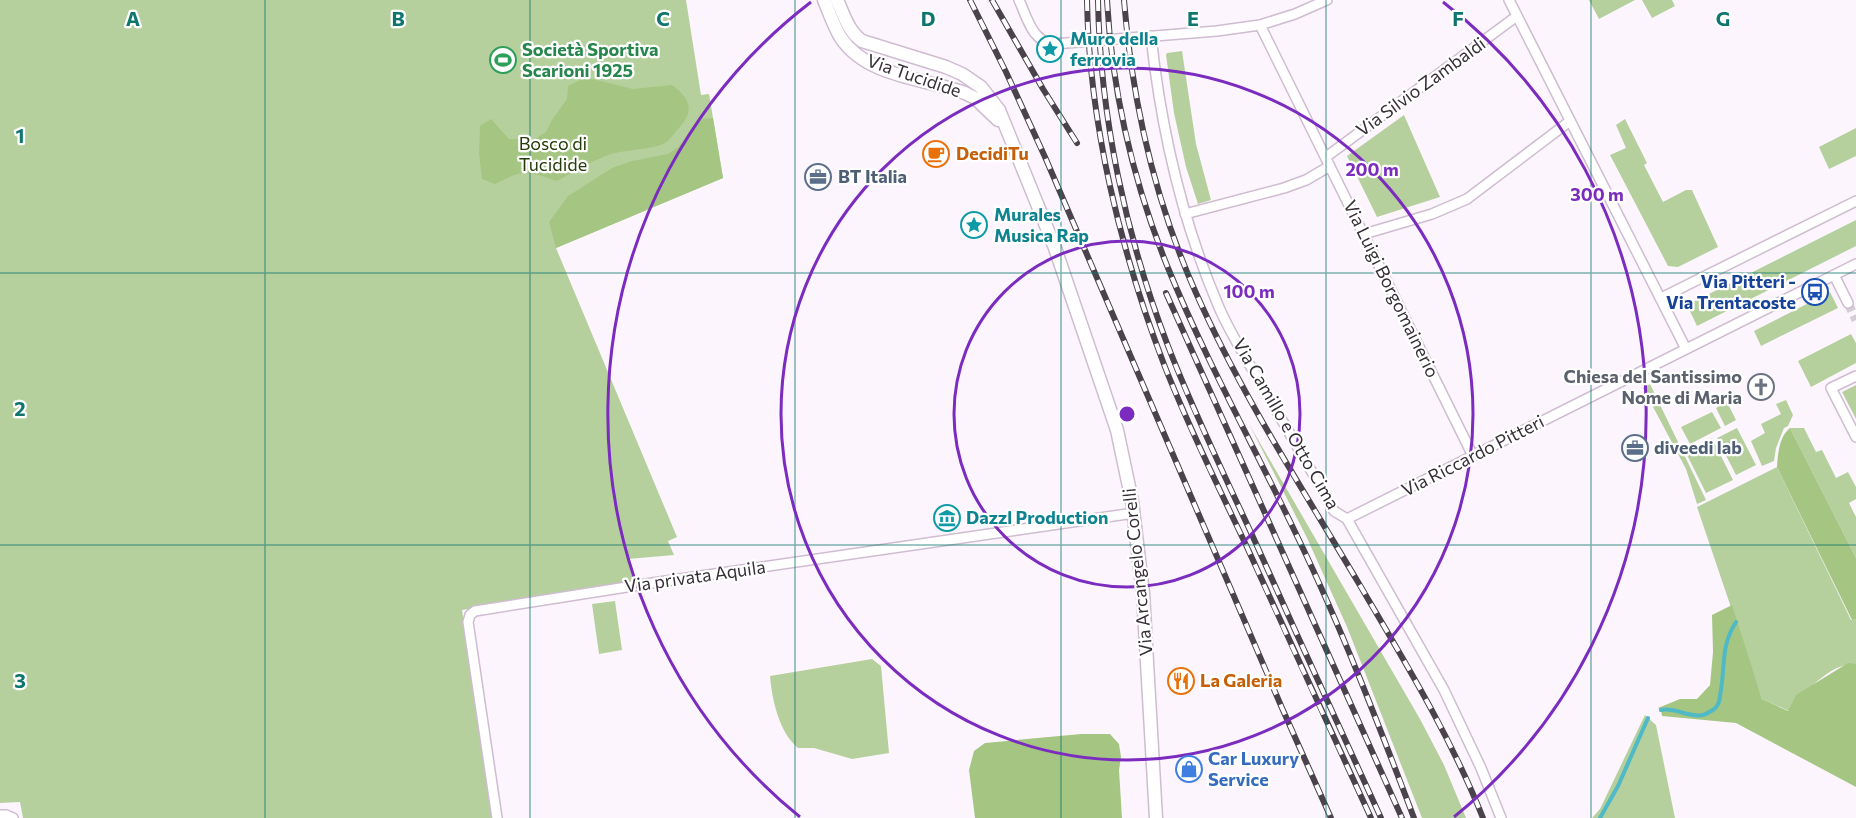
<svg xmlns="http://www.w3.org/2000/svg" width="1856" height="818" viewBox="0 0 1856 818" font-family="Commissioner,sans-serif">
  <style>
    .green { fill: #b6d09d }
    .forest { fill: #a4c682 }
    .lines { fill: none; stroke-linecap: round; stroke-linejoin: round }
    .stream { stroke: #4fb9c5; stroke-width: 4 }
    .minor-tunnel { stroke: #d5cdd6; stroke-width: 9; stroke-dasharray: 9 4.5; stroke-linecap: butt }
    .minor-casing { stroke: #cfbcd1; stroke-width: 12 }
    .tertiary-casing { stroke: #cfbcd1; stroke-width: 15 }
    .minor { stroke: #fff; stroke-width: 9 }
    .tertiary { stroke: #fff; stroke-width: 12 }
    .rail-casing { stroke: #4a434b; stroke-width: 6 }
    .rail { stroke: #fff; stroke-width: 4; stroke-dasharray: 11; stroke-linecap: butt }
    .grid { fill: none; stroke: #0f766e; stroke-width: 1.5; stroke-opacity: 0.55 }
    .ring { fill: none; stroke: #7b2cbf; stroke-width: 3 }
    .labels { text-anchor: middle; stroke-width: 4.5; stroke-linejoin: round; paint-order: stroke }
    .culture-label { font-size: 18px; font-weight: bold; fill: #0d838f; stroke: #fff; text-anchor: start }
    .leisure-label { font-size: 18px; font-weight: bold; fill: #27864d; stroke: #fff; text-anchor: start }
    .street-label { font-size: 18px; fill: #362f37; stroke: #fff }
    .park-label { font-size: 18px; fill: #273c0b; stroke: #fff }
    .food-label { font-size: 18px; font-weight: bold; fill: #c56008; stroke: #fff; text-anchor: start }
    .service-label { font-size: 18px; font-weight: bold; fill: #4e5e75; stroke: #fff; text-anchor: start }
    .transit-label { font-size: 18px; font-weight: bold; fill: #164399; stroke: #fff; text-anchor: end }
    .worship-label { font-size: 18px; font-weight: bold; fill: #5b616d; stroke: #fff; text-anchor: end }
    .shop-label { font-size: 18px; font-weight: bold; fill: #366cbe; stroke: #fff; text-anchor: start }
    .grid-label { font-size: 20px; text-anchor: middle; font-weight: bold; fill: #0f766e; stroke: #fff; stroke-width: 4.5; stroke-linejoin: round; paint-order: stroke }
    .centre { fill: #7b2cbf; stroke: #fff; stroke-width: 3 }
    .ring-label { font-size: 18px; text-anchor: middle; font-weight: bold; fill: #7b2cbf; stroke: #fff; stroke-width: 4.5; stroke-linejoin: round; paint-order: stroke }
  </style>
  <rect width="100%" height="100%" fill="#fdf5fe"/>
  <path class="green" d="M0,0H686L701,95L709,94L723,178L556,248L677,537L668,541L674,555L628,559L634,582L462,610L492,818H23L20,802L0,803Z
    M1589,0H1635L1599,19Z
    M1642,0H1672L1675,6L1652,18Z
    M1182,51L1196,144L1211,200L1198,204L1186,167L1174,113L1166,55L1167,53Z
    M1404,115L1440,197L1377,217L1347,156Z
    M1625,119L1647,163L1644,165L1663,202L1686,190H1692L1718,247L1678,267L1668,266L1610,155L1626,148L1616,125Z
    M1856,128V156L1829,169L1819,147Z
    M1856,220V246L1697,326L1687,305Z
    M1830,292L1838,308L1761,346L1754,331Z
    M1851,334L1856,343V363L1811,387L1798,361Z
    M1650,384L1706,500L1697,504L1686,469L1643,388Z
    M1856,385V419L1842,392Z
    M1786,400L1793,415L1788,426L1784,428L1776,448L1774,461L1762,466L1751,441L1765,433L1761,424L1781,414L1776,404Z
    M1727,402L1736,420L1725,426L1716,408Z
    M1712,412L1721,428L1690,444L1681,427Z
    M1249,424L1420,719L1444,765L1466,818H1422L1347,627L1307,538Z
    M1737,428L1756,465L1736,475L1717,438Z
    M1790,428H1804L1816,452L1822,450L1836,478L1848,472L1856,487V499L1849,503L1856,517V558Z
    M1712,438L1733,480L1706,493L1685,451Z
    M1777,467L1851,620L1856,619V664C1829,663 1805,693 1789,711L1762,699L1697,507Z
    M615,601L622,650L599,654L592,604Z
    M872,659L881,666L889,753L852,759L814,748H798C779,732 772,700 770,676Z
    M1645,715L1656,725L1675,818H1592L1600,809Z"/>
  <path class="forest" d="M593,79L633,89L672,85C691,99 695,111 678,129C674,133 670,140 665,143C655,149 624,150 611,154C592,161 575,171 557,181C525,171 525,169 495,184L482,179L479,153L480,126L491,119L509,139H535L546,132L552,120L567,99L568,86L580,80Z
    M713,118L723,178L556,248L549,222L568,196L612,168L632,161L668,154L678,147L701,119Z
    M1790,428L1856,558V619L1852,620L1777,467C1778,453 1779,437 1790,428Z
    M1732,605L1762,699L1788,711L1796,695L1848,663L1856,664V787L1736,723L1662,716L1661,710L1658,708L1680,699H1697L1710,685L1713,652L1712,615Z
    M1081,734H1110L1119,744L1121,757L1119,770L1122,818H975L969,770L974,751L985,743Z"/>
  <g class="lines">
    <path class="stream" d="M1661,710C1676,707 1688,718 1703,715C1708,713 1716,710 1718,704C1720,701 1720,694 1721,690C1725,665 1721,645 1736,622
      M1600,818L1618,786L1648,718"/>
    <path class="minor-tunnel" d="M1848,303L1856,320"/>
    <defs>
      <path id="minor" d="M1019,0C1027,17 1032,42 1054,44L1217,31L1260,25L1295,14L1327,0
        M1509,0L1686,349
        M1260,25L1473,456
        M1151,36C1161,129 1181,218 1218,305C1230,334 1248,361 1264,389C1287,429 1311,470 1334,511L1347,519L1444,690L1481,768L1501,818
        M1326,157L1517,16
        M1185,214L1284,188L1306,180L1330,166
        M1364,234L1432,214L1467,199L1570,121
        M1834,275L1848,303
        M1661,298L1856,201
        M1856,376L1831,388L1856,437
        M1347,519L1856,264
        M0,815H6L13,818
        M497,818L468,622L470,615L475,611L652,583L1134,513"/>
      <path id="tertiary" d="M824,0C829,12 834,27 841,38C867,77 924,78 965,93L975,98L998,120
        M837,0C844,15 848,31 862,41L946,67L962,74L981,87L999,110L1055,248L1117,430L1132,501L1143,593L1156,818"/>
    </defs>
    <use href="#minor" class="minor-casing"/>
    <use href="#tertiary" class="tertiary-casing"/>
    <use href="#minor" class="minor"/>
    <use href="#tertiary" class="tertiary"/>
    <defs>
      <path id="rail" d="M970,0L1006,72L1045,157L1282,708L1331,818
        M992,0L1043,89L1077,143
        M1087,0C1089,124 1121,253 1165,367C1189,428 1218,486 1246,545C1287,636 1329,727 1371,818
        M1098,0C1100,117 1126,237 1168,346C1193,411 1224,474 1253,537C1295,631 1338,724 1381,818
        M1107,0C1112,91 1134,184 1168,268C1206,361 1255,448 1298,538C1342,629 1378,723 1414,818
        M1124,0C1132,101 1155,201 1196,293C1241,394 1302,488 1358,582C1403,659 1450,735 1483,818
        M1166,293L1402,818"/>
    </defs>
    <use href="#rail" class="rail-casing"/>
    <use href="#rail" class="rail"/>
  </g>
  <path class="grid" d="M265,0V818M530,0V818M795,0V818M1061,0V818M1326,0V818M1591,0V818M0,273H1856M0,545H1856"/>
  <g class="ring">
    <circle cx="1127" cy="414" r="173"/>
    <circle cx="1127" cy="414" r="346"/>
    <path d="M800 817A519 519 0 0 1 811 2M1443 2A519 519 0 0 1 1454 817"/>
  </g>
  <defs>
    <symbol id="sight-ring" viewBox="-11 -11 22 22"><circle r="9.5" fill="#fff" stroke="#0f9aa8" stroke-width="1.5"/><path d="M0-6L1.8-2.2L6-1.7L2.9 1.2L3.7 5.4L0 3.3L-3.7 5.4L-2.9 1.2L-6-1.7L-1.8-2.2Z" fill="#0f9aa8"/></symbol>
    <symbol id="stadium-ring" viewBox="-11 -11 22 22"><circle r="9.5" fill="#fff" stroke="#2e9e5b" stroke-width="1.5"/><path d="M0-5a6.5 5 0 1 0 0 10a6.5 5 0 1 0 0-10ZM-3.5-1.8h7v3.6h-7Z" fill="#2e9e5b"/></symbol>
    <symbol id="cafe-ring" viewBox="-11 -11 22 22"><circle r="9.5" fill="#fff" stroke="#e8710a" stroke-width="1.5"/><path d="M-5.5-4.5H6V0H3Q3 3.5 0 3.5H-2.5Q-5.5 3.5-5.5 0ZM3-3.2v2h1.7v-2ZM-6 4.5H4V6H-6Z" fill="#e8710a"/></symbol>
    <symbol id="office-ring" viewBox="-11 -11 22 22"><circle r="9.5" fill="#fff" stroke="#5c6f8a" stroke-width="1.5"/><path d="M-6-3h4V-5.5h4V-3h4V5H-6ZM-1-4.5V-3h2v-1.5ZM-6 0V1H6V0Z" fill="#5c6f8a"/></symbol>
    <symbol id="bus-ring" viewBox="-11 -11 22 22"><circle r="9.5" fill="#fff" stroke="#1a4fb4" stroke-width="1.5"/><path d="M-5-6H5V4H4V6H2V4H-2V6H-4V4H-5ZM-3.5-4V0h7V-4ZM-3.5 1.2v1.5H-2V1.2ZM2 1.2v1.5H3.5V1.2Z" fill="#1a4fb4"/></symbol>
    <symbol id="church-ring" viewBox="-11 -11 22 22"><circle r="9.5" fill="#fff" stroke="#6b7280" stroke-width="1.5"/><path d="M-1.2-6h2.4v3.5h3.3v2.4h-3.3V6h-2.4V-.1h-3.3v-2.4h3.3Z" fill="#6b7280"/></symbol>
    <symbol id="museum-ring" viewBox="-11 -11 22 22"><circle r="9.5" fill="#fff" stroke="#0f9aa8" stroke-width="1.5"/><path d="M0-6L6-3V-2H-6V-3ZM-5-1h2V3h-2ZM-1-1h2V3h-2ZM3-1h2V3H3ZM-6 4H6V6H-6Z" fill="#0f9aa8"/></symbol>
    <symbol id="restaurant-ring" viewBox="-11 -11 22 22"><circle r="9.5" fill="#fff" stroke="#e8710a" stroke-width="1.5"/><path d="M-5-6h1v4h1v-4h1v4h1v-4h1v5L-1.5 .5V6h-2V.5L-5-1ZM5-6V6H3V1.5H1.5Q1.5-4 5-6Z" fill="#e8710a"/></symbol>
    <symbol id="shop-ring" viewBox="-11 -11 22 22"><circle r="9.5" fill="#fff" stroke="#3f7fe0" stroke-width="1.5"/><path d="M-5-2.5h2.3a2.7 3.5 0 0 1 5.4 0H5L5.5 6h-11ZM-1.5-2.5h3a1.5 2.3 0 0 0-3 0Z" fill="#3f7fe0"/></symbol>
  </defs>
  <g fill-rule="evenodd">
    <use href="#sight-ring" x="1035" y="34" width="30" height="30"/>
    <use href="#stadium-ring" x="488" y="45" width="30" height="30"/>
    <use href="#cafe-ring" x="921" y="139" width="30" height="30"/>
    <use href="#office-ring" x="803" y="162" width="30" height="30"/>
    <use href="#sight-ring" x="959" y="210" width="30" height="30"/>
    <use href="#bus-ring" x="1800" y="277" width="30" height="30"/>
    <use href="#church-ring" x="1746" y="372" width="30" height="30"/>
    <use href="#office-ring" x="1620" y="433" width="30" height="30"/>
    <use href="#museum-ring" x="932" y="503" width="30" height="30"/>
    <use href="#restaurant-ring" x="1166" y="666" width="30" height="30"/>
    <use href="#shop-ring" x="1174" y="754" width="30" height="30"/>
  </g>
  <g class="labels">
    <g class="culture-label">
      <text x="1070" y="45">Muro della<tspan x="1070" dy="21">ferrovia</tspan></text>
      <text x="994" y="221">Murales<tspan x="994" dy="21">Musica Rap</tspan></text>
      <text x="966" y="524">Dazzl Production</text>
    </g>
    <g class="leisure-label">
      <text x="522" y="56">Società Sportiva<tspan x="522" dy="21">Scarioni 1925</tspan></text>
    </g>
    <g class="street-label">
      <text transform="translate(914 76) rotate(19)" y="6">Via Tucidide</text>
      <text transform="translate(1421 87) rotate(-36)" y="6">Via Silvio Zambaldi</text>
      <text transform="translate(1391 289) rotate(64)" y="6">Via Luigi Borgomainerio</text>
      <text transform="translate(1286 424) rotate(60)" y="6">Via Camillo e Otto Cima</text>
      <text transform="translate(1473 456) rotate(-27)" y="6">Via Riccardo Pitteri</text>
      <text transform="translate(1138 572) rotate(-96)" y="6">Via Arcangelo Corelli</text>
      <text transform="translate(695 577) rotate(-8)" y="6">Via privata Aquila</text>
    </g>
    <g class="park-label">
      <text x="553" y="150">Bosco di<tspan x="553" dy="21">Tucidide</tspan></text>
    </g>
    <g class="food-label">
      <text x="956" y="160">DecidiTu</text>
      <text x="1200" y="687">La Galeria</text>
    </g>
    <g class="service-label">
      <text x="838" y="183">BT Italia</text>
      <text x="1654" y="454">diveedi lab</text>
    </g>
    <g class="transit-label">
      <text x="1796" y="288">Via Pitteri -<tspan x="1796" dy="21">Via Trentacoste</tspan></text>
    </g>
    <g class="worship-label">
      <text x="1742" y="383">Chiesa del Santissimo<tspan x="1742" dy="21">Nome di Maria</tspan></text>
    </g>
    <g class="shop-label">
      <text x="1208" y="765">Car Luxury<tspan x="1208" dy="21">Service</tspan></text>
    </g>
  </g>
  <g class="grid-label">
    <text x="133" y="26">A</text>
    <text x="398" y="26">B</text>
    <text x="663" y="26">C</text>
    <text x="928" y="26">D</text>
    <text x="1193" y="26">E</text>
    <text x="1458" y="26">F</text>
    <text x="1723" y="26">G</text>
    <text x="20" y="143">1</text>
    <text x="20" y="416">2</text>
    <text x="20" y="688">3</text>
  </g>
  <circle cx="1127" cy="414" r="9" class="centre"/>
  <g class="ring-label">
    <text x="1372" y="176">200 m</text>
    <text x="1597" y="201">300 m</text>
    <text x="1249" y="298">100 m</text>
  </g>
</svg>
